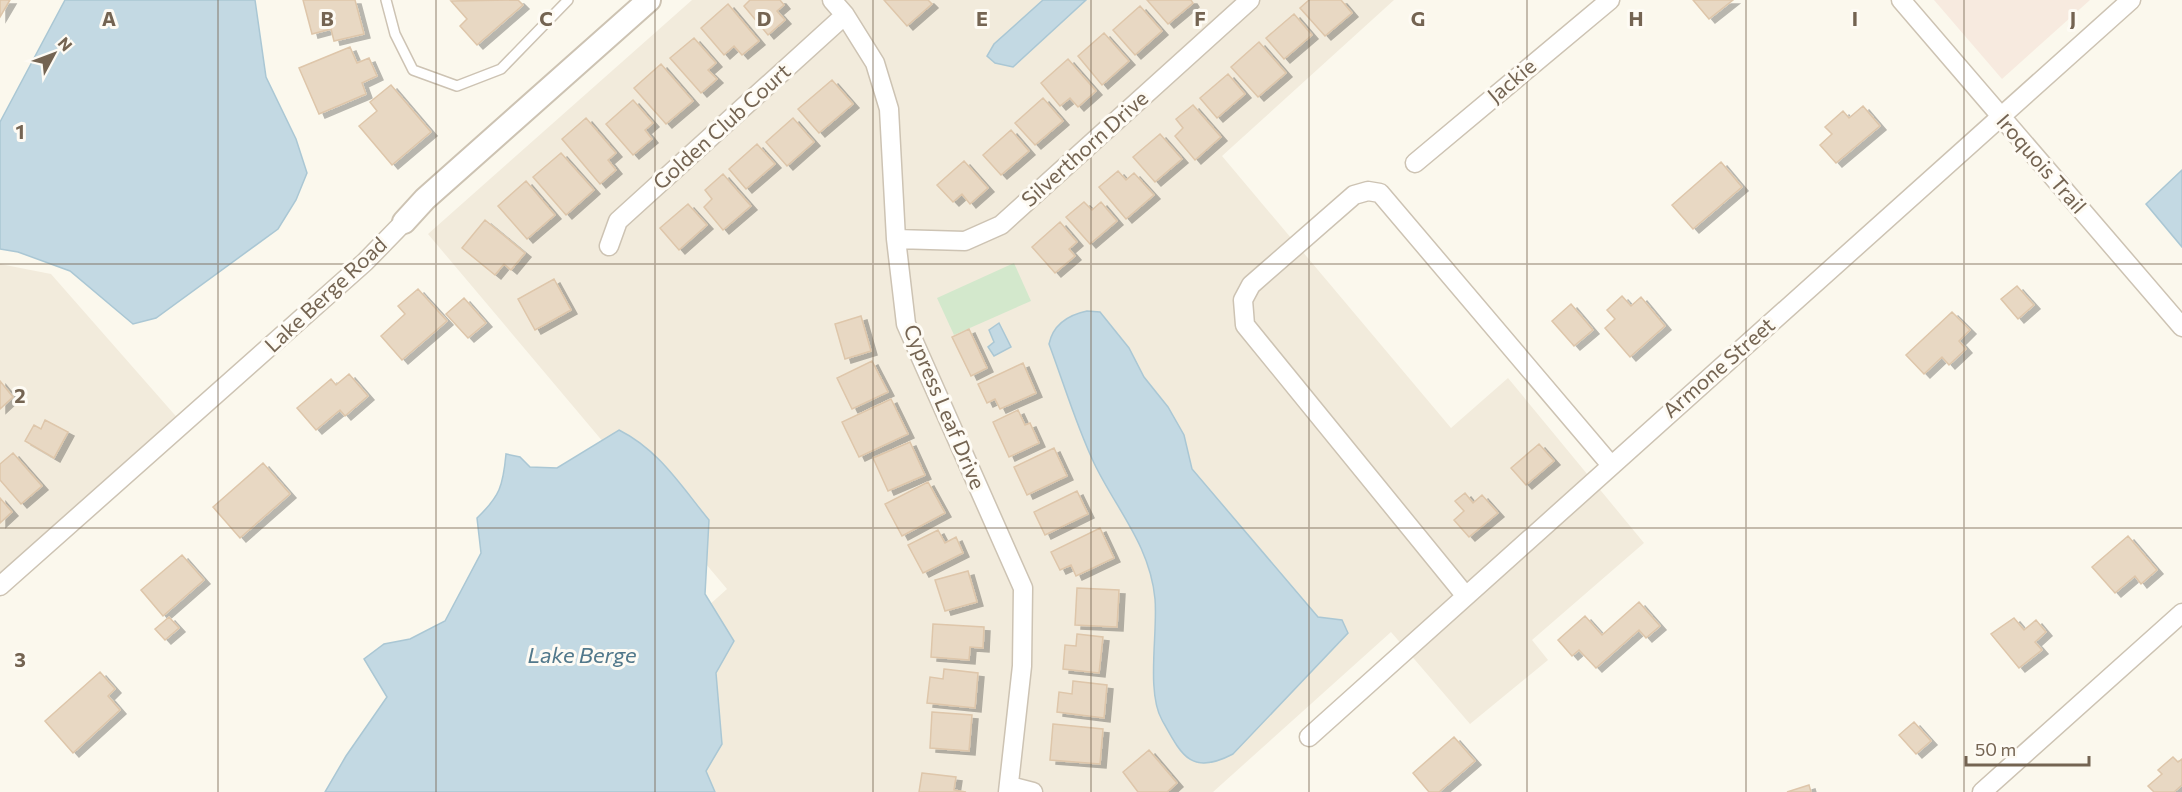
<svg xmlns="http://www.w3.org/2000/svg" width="2182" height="792" viewBox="0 0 2182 792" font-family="Commissioner,sans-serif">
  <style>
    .residential { fill: #f2ebdc }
    .commercial { fill: #f7eadf }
    .green { fill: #d3e8cc }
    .water { fill: #c3d9e3; stroke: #aac7d4; stroke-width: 1.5 }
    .building { fill: #e8d8c3; stroke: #dec6aa; stroke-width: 1.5; filter: url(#shadow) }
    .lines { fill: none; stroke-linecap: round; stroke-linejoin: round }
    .service-casing { stroke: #cdc3b3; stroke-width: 12 }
    .minor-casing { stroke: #cdc3b3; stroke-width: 21 }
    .tertiary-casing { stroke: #cdc3b3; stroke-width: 26 }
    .service { stroke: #fff; stroke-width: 9 }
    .minor { stroke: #fff; stroke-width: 18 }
    .tertiary { stroke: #fff; stroke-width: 22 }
    .grid { fill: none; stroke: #746452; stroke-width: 1.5; stroke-opacity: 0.55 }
    .labels { text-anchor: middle; stroke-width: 6; stroke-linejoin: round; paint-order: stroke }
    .street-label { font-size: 21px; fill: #746452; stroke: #fefbf4 }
    .water-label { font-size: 22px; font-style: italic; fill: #51788b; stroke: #fefbf4 }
    .grid-label { font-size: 20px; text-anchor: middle; font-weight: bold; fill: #746452; stroke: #fefbf4; stroke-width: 6; stroke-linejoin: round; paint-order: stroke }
  </style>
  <defs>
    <filter id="shadow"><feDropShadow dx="6" dy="4" stdDeviation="0" flood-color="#0004"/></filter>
  </defs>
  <rect width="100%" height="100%" fill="#fbf8ed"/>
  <path class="residential" d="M692,0H1394L1222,156L1451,428L1508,378L1644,543L1532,640L1548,660L1470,724L1391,632L1213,792H501L727,589L428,234Z
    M0,264L51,274L181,422L0,582Z"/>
  <path class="commercial" d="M1934,0H2090L2002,79Z"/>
  <path class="green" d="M1014,263L1031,301L954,335L937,298Z"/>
  <path class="water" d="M65,0H255L266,77L296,139L307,173L296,200L278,229L156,318L133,324L70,271L18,252L0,249V122Z
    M1043,0H1086L1013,67L995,63L987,56L994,44Z
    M2182,170V247L2146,204Z
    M1087,311L1100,312L1129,348L1144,377L1168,407L1184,435L1192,469L1318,617L1342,620L1348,633L1233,754C1191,776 1182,756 1162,720C1146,692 1158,632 1155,599C1150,545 1116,509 1094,463C1076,425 1064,384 1049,344C1053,325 1068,315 1087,311Z
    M999,323L1011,347L994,356L988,347L994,342L989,330Z
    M619,430C659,450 681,486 709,520L705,594L734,641L716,673L722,744L706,771L715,792H325L346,756L387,697L364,659L384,644L410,639L445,621L481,553L477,518C500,496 503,486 506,454L520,457L530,467L557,468Z"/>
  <path class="building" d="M0,0H10L0,17Z
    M303,0H355L364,34L334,41L331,29L312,34Z
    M518,0L523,5L477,45L460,26L467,19L451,1Z
    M750,0H780L784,5L777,11L785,20L768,35L744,6Z
    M884,0H928L932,4L907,26Z
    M1147,0H1191L1193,3L1168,24Z
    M1309,0H1341L1352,13L1325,36L1300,8Z
    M1693,0H1733L1709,19Z
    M728,4L759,41L742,55L734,46L724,55L701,28Z
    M1140,6L1162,31L1135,55L1113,30Z
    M1294,14L1312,35L1284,59L1266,38Z
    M1104,33L1129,61L1102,85L1078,56Z
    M694,38L716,63L708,70L717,79L701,93L670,58Z
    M1259,42L1286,73L1258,97L1231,67Z
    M350,47L357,63L369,58L377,76L362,83L366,94L319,114L299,68Z
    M1068,59L1096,91L1078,107L1070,98L1060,106L1041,83Z
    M661,64L693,101L666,124L634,88Z
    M1228,74L1245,94L1217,118L1200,98Z
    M832,80L853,104L819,133L798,109Z
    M391,85L431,132L392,165L359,126L377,111L370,102Z
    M1043,98L1063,121L1035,145L1015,123Z
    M633,100L653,123L645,130L652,139L633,155L606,124Z
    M1193,105L1221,137L1195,160L1175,136L1183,128L1176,119Z
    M1863,106L1880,126L1836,163L1820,145L1832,134L1825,127L1843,111L1849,118Z
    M586,118L616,153L608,160L616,170L600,184L562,139Z
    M793,118L814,142L787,166L766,142Z
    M1011,130L1029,151L1001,175L983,155Z
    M1160,134L1182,159L1155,182L1133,157Z
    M757,144L775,164L746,189L729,169Z
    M561,153L594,190L566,215L533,177Z
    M964,161L988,188L970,204L962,194L953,202L937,185Z
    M1721,162L1742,187L1693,229L1672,205Z
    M1118,171L1126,180L1134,173L1154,195L1126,219L1099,187Z
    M723,174L751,206L723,230L704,207L712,199L705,190Z
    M526,181L555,215L527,239L498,206Z
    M1084,202L1092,210L1101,202L1117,221L1090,244L1066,217Z
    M688,204L707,225L679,250L660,228Z
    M485,220L525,253L511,270L504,264L495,275L462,248Z
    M1060,222L1077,242L1069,249L1075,256L1055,273L1032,247Z
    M554,279L571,310L535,330L518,299Z
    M2017,286L2034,305L2018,319L2001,299Z
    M418,289L447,321L402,360L381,336L405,314L398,306Z
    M1622,296L1631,306L1641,297L1665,326L1630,357L1605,328L1615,319L1607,310Z
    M464,298L486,323L468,338L446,314Z
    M1571,304L1593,330L1574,346L1552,321Z
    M1952,312L1970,330L1959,341L1966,349L1949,365L1942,357L1924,374L1906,355Z
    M861,316L871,351L845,359L835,324Z
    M969,329L987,368L971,376L952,337Z
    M872,361L888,392L852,409L837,378Z
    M1023,363L1036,393L1000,409L995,399L987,403L978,384Z
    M349,374L368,396L345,416L340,410L316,430L297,408L331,379L336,385Z
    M0,381L13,397L0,409Z
    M891,399L908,434L859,457L842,422Z
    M1018,410L1025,425L1030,423L1039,443L1009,457L993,422Z
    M45,420L68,432L54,458L25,441L34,425L41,429Z
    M910,442L925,475L888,491L873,458Z
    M1539,444L1554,461L1526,485L1511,468Z
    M1054,448L1067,476L1027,495L1014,467Z
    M13,453L42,486L21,504L0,480V464Z
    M263,463L290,494L240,538L213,507Z
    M928,482L945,513L902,536L885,504Z
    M1077,491L1088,514L1045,535L1034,512Z
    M1465,493L1473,503L1482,495L1498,513L1469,537L1454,520L1464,511L1455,501Z
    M0,498L12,512L0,523Z
    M1100,528L1114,558L1076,576L1071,565L1060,570L1051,552Z
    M938,530L945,543L956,537L963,553L923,573L908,545Z
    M2128,536L2157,570L2141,584L2135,576L2115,593L2092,567Z
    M182,555L204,580L163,616L141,590Z
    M968,571L977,602L945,611L935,580Z
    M1077,588L1119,590L1117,627L1075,625Z
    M1639,602L1660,626L1646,638L1639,630L1596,668L1579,650L1572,656L1558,640L1585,616L1602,635Z
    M169,617L179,628L165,640L155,629Z
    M2014,618L2024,630L2036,620L2046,632L2035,642L2042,650L2019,668L1991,634Z
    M933,624L984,627L983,648L970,647L969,660L931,657Z
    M1077,634L1103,637L1099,673L1063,669L1065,645L1076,646Z
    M944,669L978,673L975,708L927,703L930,677L943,679Z
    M100,672L115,689L108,696L120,710L73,753L45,721Z
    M1073,681L1107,685L1104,718L1057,712L1059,692L1072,694Z
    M932,712L972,715L969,751L930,748Z
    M1914,722L1931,741L1916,754L1899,735Z
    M1053,724L1103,729L1100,764L1050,760Z
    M1454,737L1475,761L1439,792H1429L1413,773Z
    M1149,750L1177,783L1167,792H1138L1123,772Z
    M2173,757L2178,762L2182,759V785L2174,792H2154L2148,786L2162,774L2158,770Z
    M922,773L956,777L954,790L966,792H919Z
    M1809,785L1811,792H1787Z"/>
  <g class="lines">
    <defs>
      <path id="service" d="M386,0L395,34L413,70L457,86L501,69L568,0"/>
      <path id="minor" d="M832,0L845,15L875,63L889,109L896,239L906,324L1023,588L1022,666L1008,792
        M1901,0L2182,327
        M1415,163L1610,0
        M896,239L965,241L1001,225L1250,0
        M609,246L618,221L845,15
        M0,586L365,262L404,222
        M1465,595L1245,325L1243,300L1251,285L1354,195L1368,191L1380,193L1610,464
        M1309,737L2131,0
        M1010,786L1033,792
        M1982,792L2182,613"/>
      <path id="tertiary" d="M404,222L425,199L649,0"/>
    </defs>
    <use href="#service" class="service-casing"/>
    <use href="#minor" class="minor-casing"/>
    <use href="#tertiary" class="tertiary-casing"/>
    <use href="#service" class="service"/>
    <use href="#minor" class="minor"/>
    <use href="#tertiary" class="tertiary"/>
  </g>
  <path class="grid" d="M218,0V792M436,0V792M655,0V792M873,0V792M1091,0V792M1309,0V792M1527,0V792M1746,0V792M1964,0V792M0,264H2182M0,528H2182"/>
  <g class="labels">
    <g class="street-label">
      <text transform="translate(1512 81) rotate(-40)" y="7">Jackie</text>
      <text transform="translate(722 127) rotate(-42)" y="7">Golden Club Court</text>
      <text transform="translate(1085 149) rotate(-42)" y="7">Silverthorn Drive</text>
      <text transform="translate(2041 164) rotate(49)" y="7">Iroquois Trail</text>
      <text transform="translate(326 295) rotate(-43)" y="7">Lake Berge Road</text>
      <text transform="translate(1719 368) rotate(-41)" y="7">Armone Street</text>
      <text transform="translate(944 407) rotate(67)" y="7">Cypress Leaf Drive</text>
    </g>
    <g class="water-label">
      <text x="582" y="663">Lake Berge</text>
    </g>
  </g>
  <g class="grid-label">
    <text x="109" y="26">A</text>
    <text x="327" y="26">B</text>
    <text x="546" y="26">C</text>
    <text x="764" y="26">D</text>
    <text x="982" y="26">E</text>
    <text x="1200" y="26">F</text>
    <text x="1418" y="26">G</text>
    <text x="1636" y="26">H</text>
    <text x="1855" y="26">I</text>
    <text x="2073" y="26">J</text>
    <text x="20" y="139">1</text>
    <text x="20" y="403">2</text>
    <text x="20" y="667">3</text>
  </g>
  <g transform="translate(54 54) rotate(49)" stroke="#fefbf4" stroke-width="4.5" paint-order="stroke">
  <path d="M0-4.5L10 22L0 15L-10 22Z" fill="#746452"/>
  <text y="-9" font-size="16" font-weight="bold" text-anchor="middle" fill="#746452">N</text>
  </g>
  <path d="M1966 756v9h123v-9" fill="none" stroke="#746452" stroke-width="3"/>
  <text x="1975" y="756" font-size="18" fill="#746452" stroke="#fefbf4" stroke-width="4.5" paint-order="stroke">50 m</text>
</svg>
